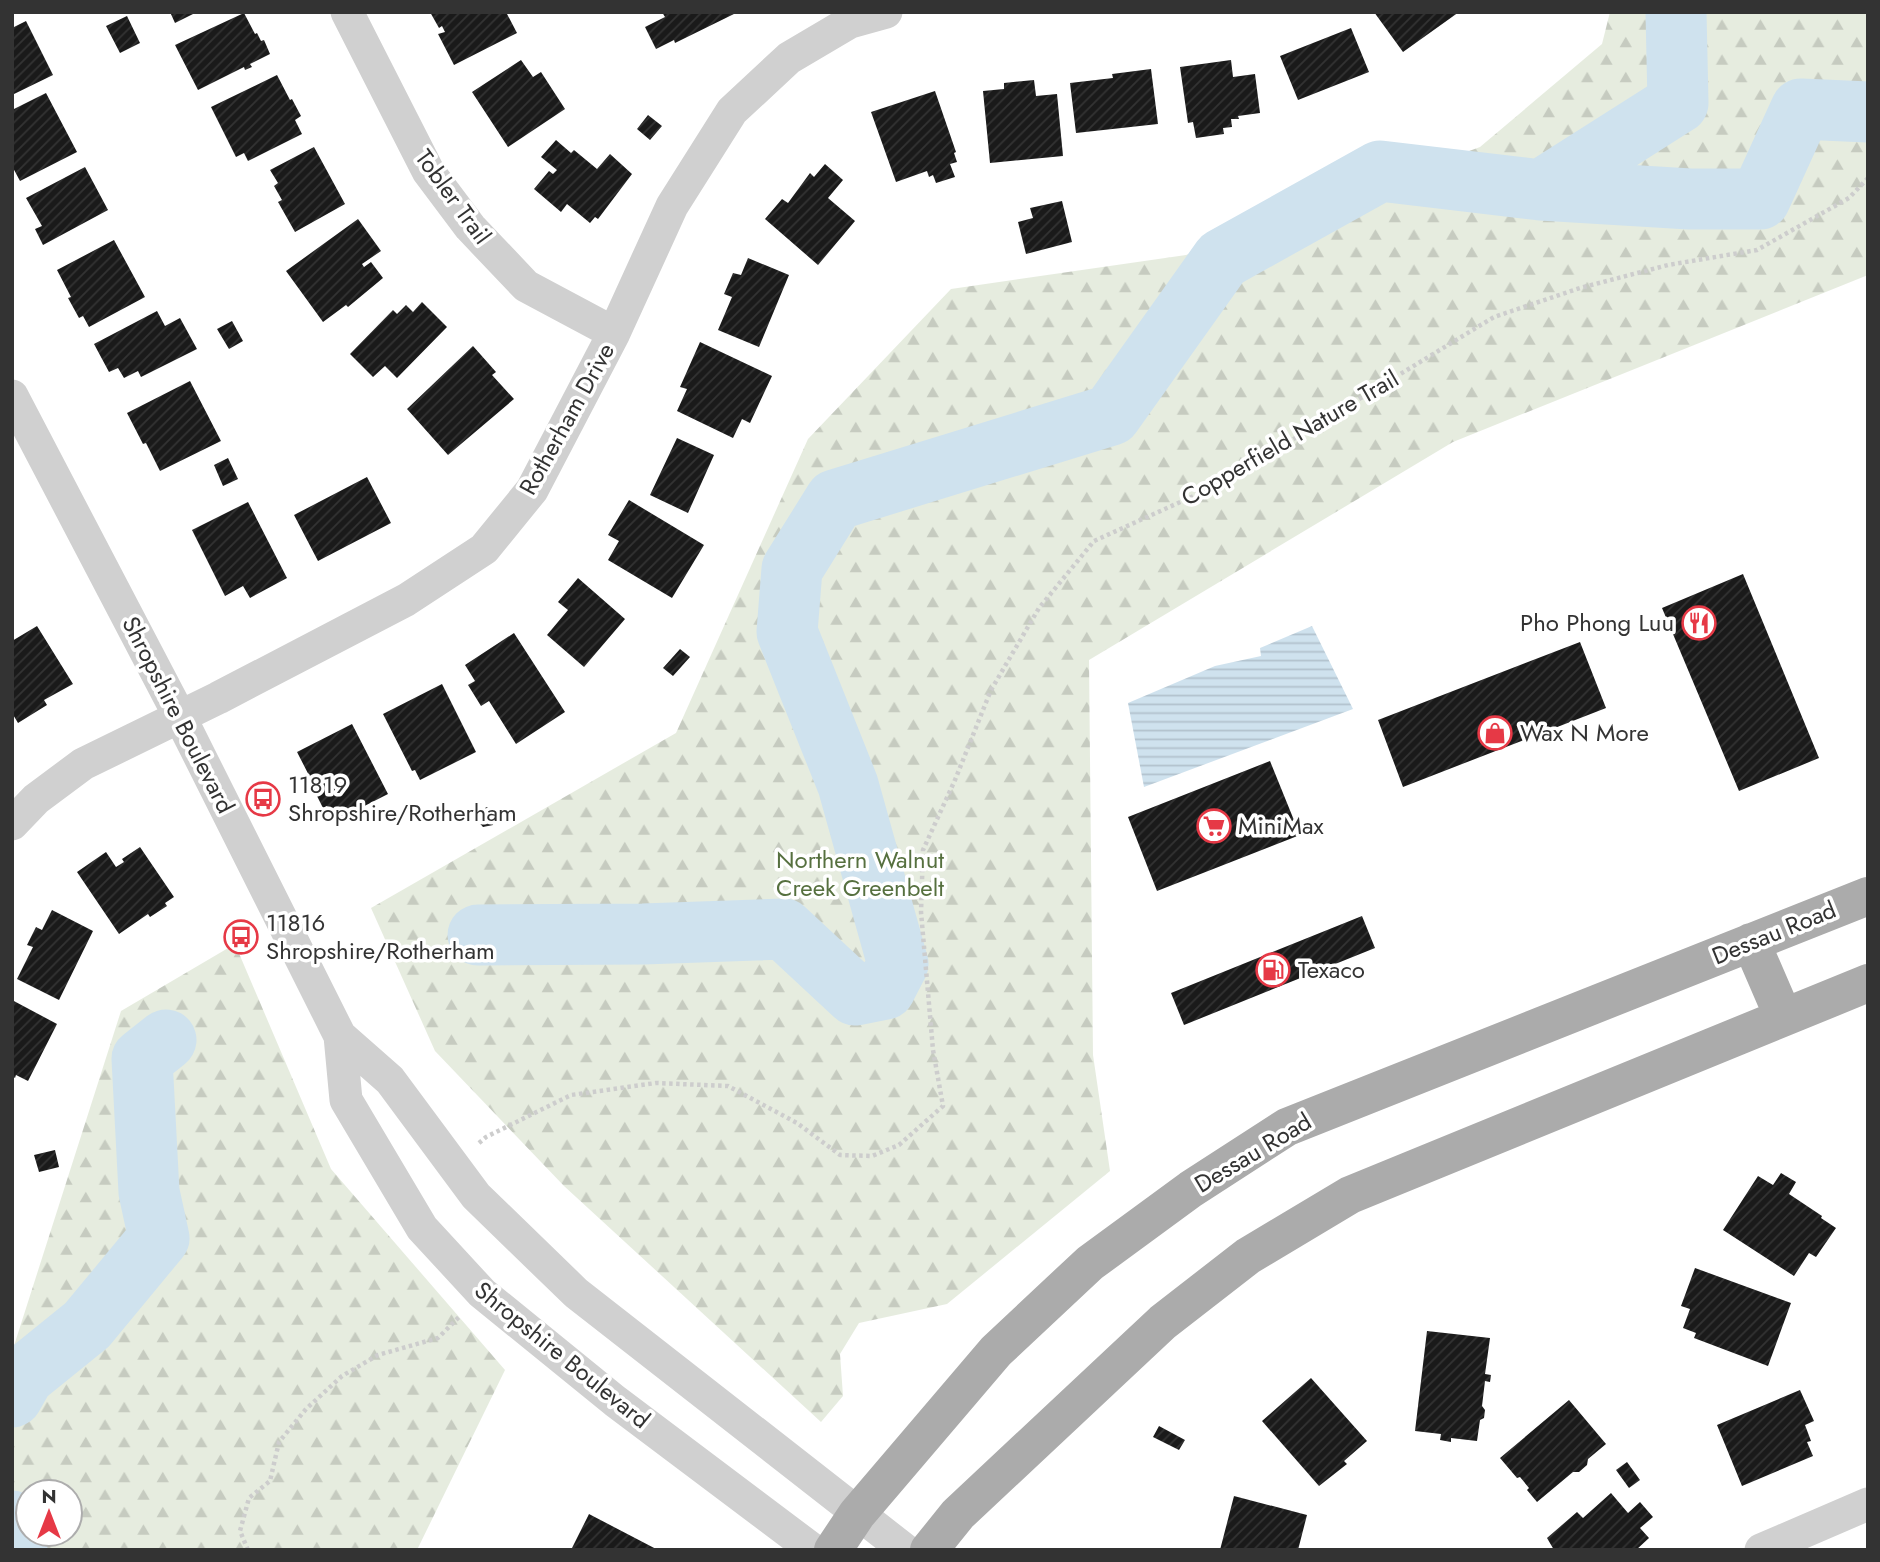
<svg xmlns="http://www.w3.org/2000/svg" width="1880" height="1562" viewBox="0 0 1880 1562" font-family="Jost,sans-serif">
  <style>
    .forest { fill: url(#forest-firs); fill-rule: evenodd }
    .water { fill: url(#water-rules) }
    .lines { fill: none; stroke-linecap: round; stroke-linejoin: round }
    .river { stroke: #cfe2ee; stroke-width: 61 }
    .building { fill: url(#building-hatch) }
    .path { stroke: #cdcdcd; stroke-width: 4.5; stroke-dasharray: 3.5 3.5; stroke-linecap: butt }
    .minor { stroke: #d0d0d0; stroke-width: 33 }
    .major { stroke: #ababab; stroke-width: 38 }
    .labels { text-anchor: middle; stroke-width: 7; stroke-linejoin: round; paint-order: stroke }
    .street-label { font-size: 24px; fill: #333; stroke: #fff }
    .poi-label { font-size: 24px; fill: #333; stroke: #fff; text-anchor: start }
    .park-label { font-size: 24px; fill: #56703f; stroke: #fff }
  </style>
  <defs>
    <pattern id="forest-firs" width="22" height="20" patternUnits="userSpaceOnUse" patternTransform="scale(1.75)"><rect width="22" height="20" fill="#e6ecdf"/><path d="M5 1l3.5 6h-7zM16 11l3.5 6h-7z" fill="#c6cbc0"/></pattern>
    <pattern id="water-rules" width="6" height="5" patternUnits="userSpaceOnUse" patternTransform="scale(1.75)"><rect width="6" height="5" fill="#cfe2ee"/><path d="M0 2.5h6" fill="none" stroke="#b2c2cd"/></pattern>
    <pattern id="building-hatch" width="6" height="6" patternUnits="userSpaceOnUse" patternTransform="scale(1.75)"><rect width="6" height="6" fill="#1a1a1a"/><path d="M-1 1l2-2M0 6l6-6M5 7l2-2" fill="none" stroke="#333"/></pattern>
  </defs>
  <rect width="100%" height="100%" fill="#fff"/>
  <path class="forest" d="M1610,12H1868V275L1453,442L1089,660L1093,1055L1110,1171L947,1304L859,1323L840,1354L843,1396L821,1422L564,1186L435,1051L371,908L676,733L808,439L951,289L1186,255L1480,147L1602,44Z
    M235,944L331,1169L505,1370L417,1550H12V1352L121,1011ZM28,1492H70V1534H28Z"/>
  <path class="water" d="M1312,626L1353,709L1144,787L1128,703L1215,666L1261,656L1260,648Z"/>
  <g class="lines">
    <path class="river" d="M1541,190L1690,199H1760L1801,109L1868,112
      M478,935L643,934L784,929L855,995L885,989L898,964L848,785L787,632L792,569L835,500L1111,415L1222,259L1380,171L1541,190L1678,103L1676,12
      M12,1397L24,1376L87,1325L159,1238L149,1192L142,1059L166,1040
      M12,1521L17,1550"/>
  </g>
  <path class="building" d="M170,12H197L175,23Z
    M430,12H506L517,33L454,65L438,34L445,32L442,26L439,28Z
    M662,12H738L675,43L674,40L656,49L645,27L665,17Z
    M1374,12H1459L1403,52Z
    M244,13L255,34L257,33L261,41L264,40L270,54L250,64L252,67L245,70L244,67L198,90L175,45Z
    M127,16L140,43L120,53L106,26Z
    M26,21L53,75L12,95V28Z
    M1351,28L1369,72L1298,100L1280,56Z
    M521,60L533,77L541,72L565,109L508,147L472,92Z
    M1231,60L1233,77L1255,74L1260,113L1238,116L1239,119H1231L1232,127L1223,128L1224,134L1196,138L1193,122L1188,123L1180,67Z
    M1151,69L1158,124L1076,133L1070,83L1113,78L1112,74Z
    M277,75L290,100L292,99L301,116L295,120L302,134L248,161L244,153L236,157L211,107Z
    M1034,80L1036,96L1057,94L1063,156L990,163L983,91L1004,89V83Z
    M935,91L956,152L954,153L957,162L950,164L955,177L936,183L933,175L929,177L927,171L896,182L871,112Z
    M46,93L77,152L20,181L12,166V110Z
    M648,115L662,126L650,140L637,129Z
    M556,140L571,153L574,150L597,169L610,154L632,174L598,219L595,217L590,223L567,204L561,212L534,189L549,171L553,174L557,170L541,157Z
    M314,147L345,204L295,232L278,202L282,200L274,186L278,183L270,170Z
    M825,164L843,180L828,198L855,221L818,265L765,219L782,199L788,203L810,173L814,177Z
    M85,167L108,210L43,245L35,229L42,226L26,198Z
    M1062,201L1072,242L1026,254L1018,222L1033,218L1030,208Z
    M358,219L381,251L362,264L364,267L371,262L383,278L348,307L346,305L323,322L286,271Z
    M114,240L145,297L89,327L83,316L79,318L68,298L71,297L57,270Z
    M748,258L789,275L759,347L718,330L732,297L724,294L733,273L741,275Z
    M422,302L447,327L397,378L385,366L373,377L350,354L393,310L397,314L406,305L413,312Z
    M157,311L165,326L180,318L197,349L141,377L138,371L124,378L118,368L109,372L94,344Z
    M232,321L243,341L229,349L217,329Z
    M700,342L772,376L750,423L742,419L733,438L677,411L687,389L680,387Z
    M473,346L496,372L492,375L514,399L448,455L407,409Z
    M190,381L221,441L160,471L146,443L143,444L127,413Z
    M677,438L714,455L688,513L650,495Z
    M228,458L238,479L223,486L214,465Z
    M367,477L391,523L318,561L294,515Z
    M629,500L704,545L672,598L608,560L619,541L608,535Z
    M248,502L287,578L250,598L243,586L225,596L192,530Z
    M1743,574L1819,758L1739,791L1662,608Z
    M578,578L625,619L584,667L547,635L568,610L558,602Z
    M37,626L73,684L44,700L47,705L18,723L12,713V641Z
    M514,633L565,712L516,744L489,701L481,706L468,685L475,681L465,665Z
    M1580,642L1606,708L1403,787L1378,720Z
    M680,649L690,657L673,676L663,668Z
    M442,684L476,752L420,780L415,770L412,771L383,714Z
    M352,724L388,794L335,821L327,806L323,808L315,792L317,791L297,752Z
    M1270,761L1300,835L1157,891L1128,817Z
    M487,807L494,813L493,825L483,827L477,820L479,811Z
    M140,847L174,897L165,903L167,906L150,917L148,914L119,934L77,872L106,852L116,867L124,862L122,859Z
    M52,910L93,931L59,1000L17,979L33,947L27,945L36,927L42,930Z
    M1362,916L1375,948L1184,1025L1171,993Z
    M12,1000L57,1024L28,1081L16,1075L15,1078L12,1076Z
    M55,1150L59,1167L39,1172L34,1155Z
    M1781,1173L1796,1182L1789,1194L1822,1216L1821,1218L1836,1228L1816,1257L1809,1253L1794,1276L1723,1230L1758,1176L1773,1185Z
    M1695,1268L1791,1303L1768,1366L1694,1338L1696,1333L1683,1328L1690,1309L1681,1306Z
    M1427,1331L1490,1338L1485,1374L1491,1375L1490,1382L1485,1381L1482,1406L1485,1410L1484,1418L1480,1420L1477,1441L1451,1438V1442L1440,1440L1441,1434L1415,1431Z
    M1311,1378L1367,1441L1344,1461L1347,1464L1319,1486L1262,1421Z
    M1800,1390L1814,1421L1805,1425L1811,1441L1807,1442L1813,1456L1742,1486L1717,1425Z
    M1569,1400L1606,1444L1588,1459L1587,1465L1579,1472H1573L1537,1502L1527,1490L1529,1488L1520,1477L1517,1478L1500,1458Z
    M1159,1426L1185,1440L1179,1450L1153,1437Z
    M1627,1462L1640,1480L1629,1488L1616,1470Z
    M1611,1493L1628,1513L1640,1502L1653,1517L1640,1528L1649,1538L1636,1550H1554L1547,1538L1577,1512L1583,1518Z
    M1234,1496L1307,1515L1298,1550H1220Z
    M589,1514L658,1550H571Z"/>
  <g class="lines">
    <path class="path" d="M479,1143L486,1137L571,1095L656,1083L728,1086L797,1123L840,1155L872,1156L899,1145L943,1106L933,1050L921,912L923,850L955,780L991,690L1039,608L1094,541L1218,485L1494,317L1580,288L1668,265L1757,250L1849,198L1868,178
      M248,1550L240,1531L249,1498L270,1481L279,1442L306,1409L342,1376L378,1355L438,1338L460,1316"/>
    <path class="minor" d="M347,12L428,171L470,227L526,286L614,333
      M12,396L180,717L340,1036L346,1100L422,1228L482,1293L615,1401L813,1550
      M12,824L36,799L83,764L218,698L406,600L484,549L532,490L614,333L672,206L732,111L789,58L850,22L886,12
      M340,1036L390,1080L476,1196L576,1293L905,1550
      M1761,1550L1868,1504"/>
    <path class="major" d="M1751,942L1783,1016
      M833,1550L857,1514L996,1351L1090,1263L1191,1189L1287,1127L1868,896
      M929,1550L958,1514L1163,1322L1248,1256L1350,1195L1868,983"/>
  </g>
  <defs>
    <symbol id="restaurant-ring" viewBox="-11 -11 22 22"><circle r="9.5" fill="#fff" stroke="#e63946" stroke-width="1.5"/><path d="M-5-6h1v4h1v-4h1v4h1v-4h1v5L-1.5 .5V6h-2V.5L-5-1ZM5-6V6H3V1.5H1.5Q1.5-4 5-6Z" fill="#e63946"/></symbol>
    <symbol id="shop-ring" viewBox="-11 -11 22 22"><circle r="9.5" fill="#fff" stroke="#e63946" stroke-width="1.5"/><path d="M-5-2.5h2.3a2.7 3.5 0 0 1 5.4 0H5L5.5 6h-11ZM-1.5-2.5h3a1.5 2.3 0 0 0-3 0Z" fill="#e63946"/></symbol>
    <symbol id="bus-ring" viewBox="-11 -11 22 22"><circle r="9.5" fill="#fff" stroke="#e63946" stroke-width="1.5"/><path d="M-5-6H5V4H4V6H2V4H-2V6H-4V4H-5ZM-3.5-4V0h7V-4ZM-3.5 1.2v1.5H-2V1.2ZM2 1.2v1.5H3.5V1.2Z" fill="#e63946"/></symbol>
    <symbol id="supermarket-ring" viewBox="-11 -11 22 22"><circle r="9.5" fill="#fff" stroke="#e63946" stroke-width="1.5"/><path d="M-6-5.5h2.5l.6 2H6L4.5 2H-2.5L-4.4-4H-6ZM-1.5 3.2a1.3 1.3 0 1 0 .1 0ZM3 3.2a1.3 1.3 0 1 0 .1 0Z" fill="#e63946"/></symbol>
    <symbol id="fuel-ring" viewBox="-11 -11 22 22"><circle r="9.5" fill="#fff" stroke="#e63946" stroke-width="1.5"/><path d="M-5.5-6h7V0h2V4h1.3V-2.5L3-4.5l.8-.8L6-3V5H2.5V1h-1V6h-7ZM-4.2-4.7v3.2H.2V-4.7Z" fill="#e63946"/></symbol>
  </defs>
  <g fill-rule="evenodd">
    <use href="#restaurant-ring" x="1680" y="604" width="38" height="38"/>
    <use href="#shop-ring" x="1476" y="714" width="38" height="38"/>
    <use href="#bus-ring" x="244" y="780" width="38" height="38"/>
    <use href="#supermarket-ring" x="1195" y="807" width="38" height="38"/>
    <use href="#bus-ring" x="222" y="918" width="38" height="38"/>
    <use href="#fuel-ring" x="1254" y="951" width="38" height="38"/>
  </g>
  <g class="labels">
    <g class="street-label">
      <text transform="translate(453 197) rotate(54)" y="8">Tobler Trail</text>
      <text transform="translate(567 419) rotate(-61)" y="8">Rotherham Drive</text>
      <text transform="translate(1290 438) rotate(-30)" y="8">Copperfield Nature Trail</text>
      <text transform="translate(178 715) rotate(63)" y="8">Shropshire Boulevard</text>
      <text transform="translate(1774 933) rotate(-22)" y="8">Dessau Road</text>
      <text transform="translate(1253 1153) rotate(-31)" y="8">Dessau Road</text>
      <text transform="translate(562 1355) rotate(39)" y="8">Shropshire Boulevard</text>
    </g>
    <g class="poi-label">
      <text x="1674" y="631" text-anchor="end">Pho Phong Luu</text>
      <text x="1520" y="741">Wax N More</text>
      <text x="288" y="793">11819<tspan x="288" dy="28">Shropshire/Rotherham</tspan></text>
      <text x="1238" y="834">MiniMax</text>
      <text x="266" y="931">11816<tspan x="266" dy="28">Shropshire/Rotherham</tspan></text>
      <text x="1298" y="978">Texaco</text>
    </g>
    <g class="park-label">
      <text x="860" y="868">Northern Walnut<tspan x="860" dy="28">Creek Greenbelt</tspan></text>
    </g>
  </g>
  <rect width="1880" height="1562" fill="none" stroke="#333333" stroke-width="28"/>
  <g transform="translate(49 1513)"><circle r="33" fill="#ffffff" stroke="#adadad" stroke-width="2"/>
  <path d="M0-5L12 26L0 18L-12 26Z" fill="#e63946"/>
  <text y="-10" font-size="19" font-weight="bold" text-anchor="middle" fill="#333333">N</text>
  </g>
</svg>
